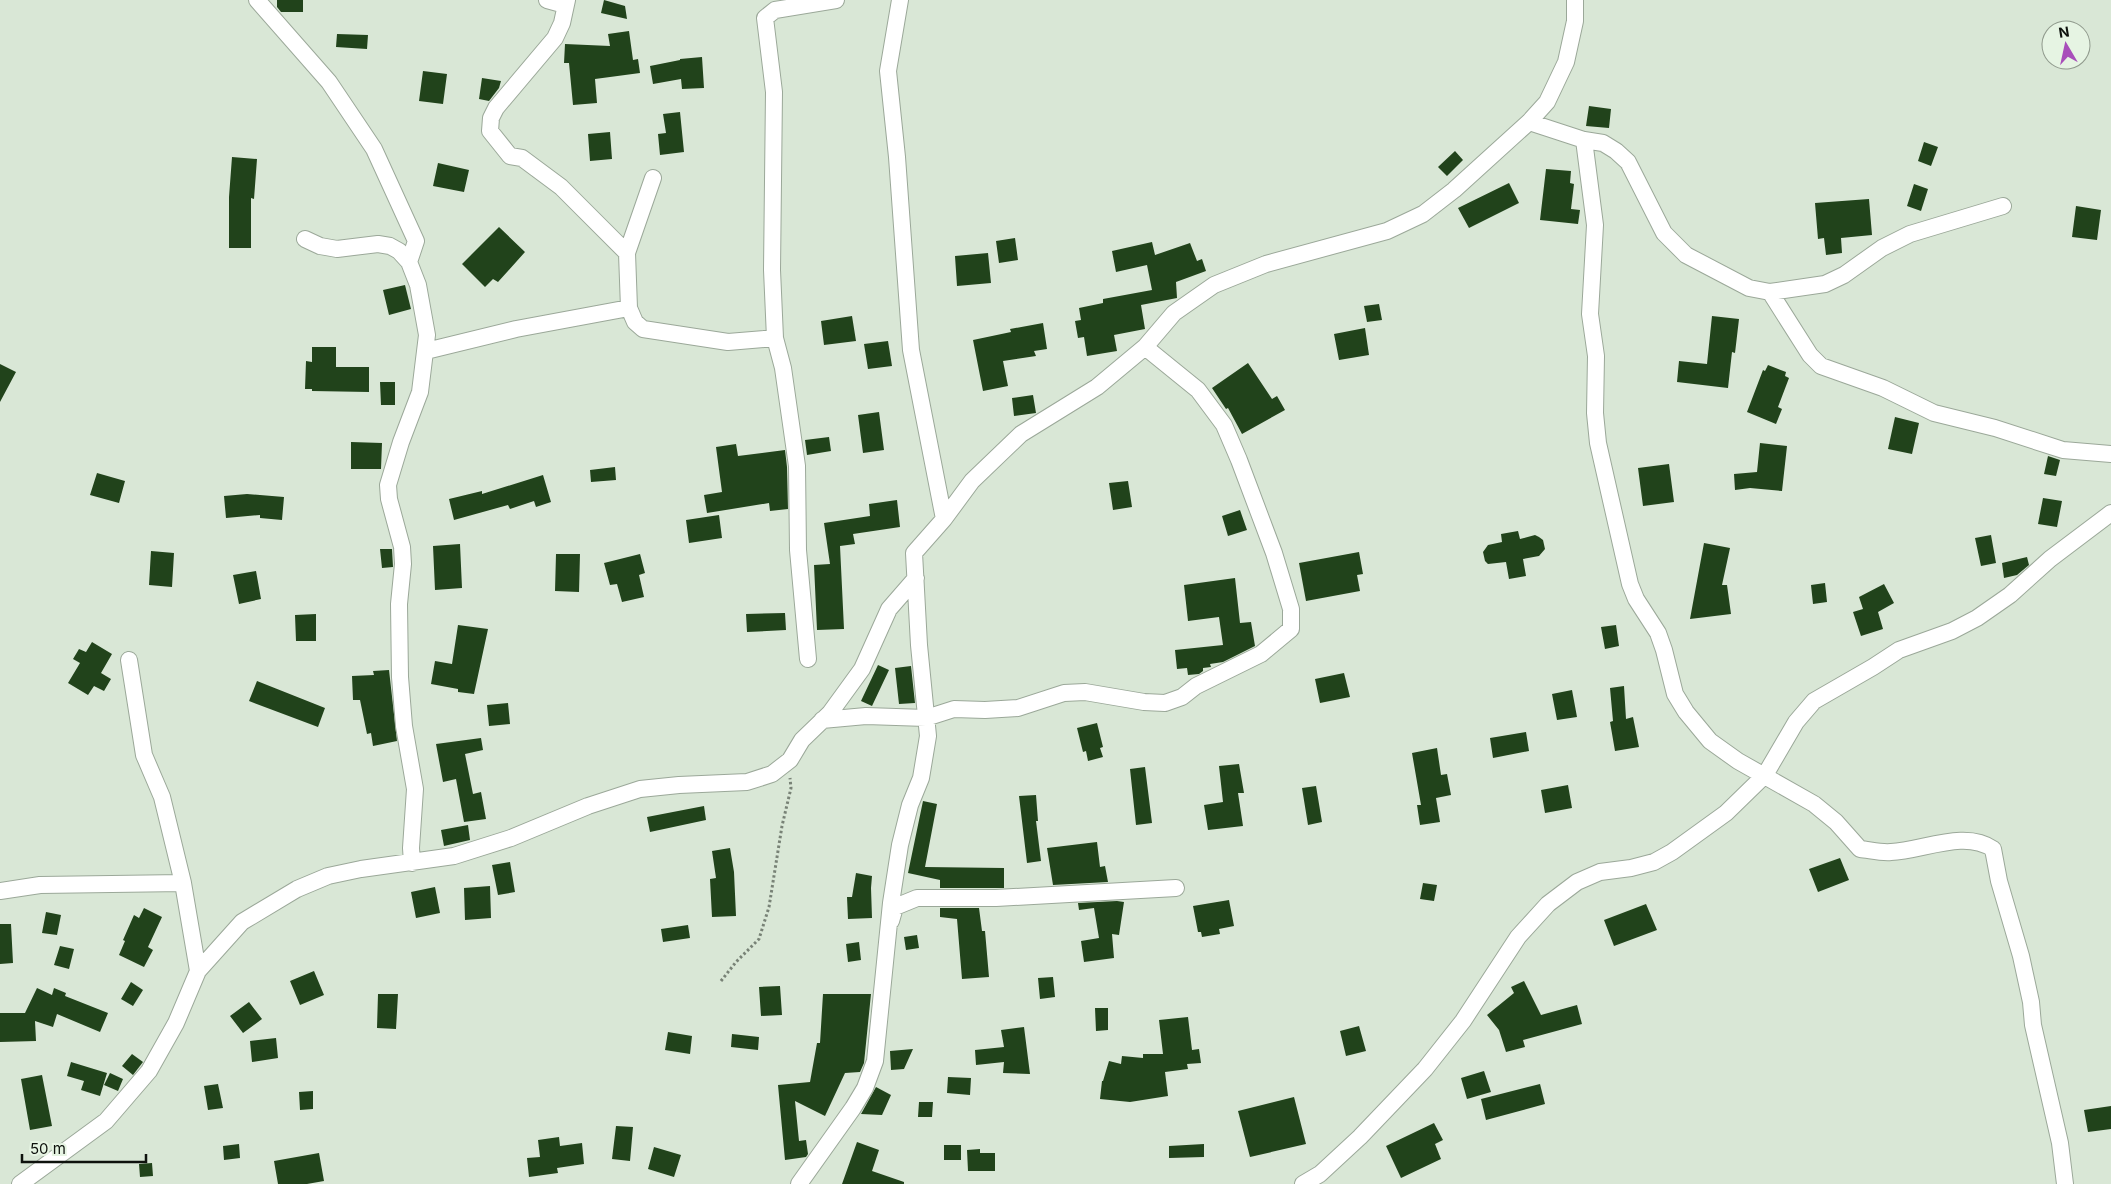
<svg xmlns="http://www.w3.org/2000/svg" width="2111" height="1184" viewBox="0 0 2111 1184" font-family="Inter,sans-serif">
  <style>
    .building { fill: #21431b }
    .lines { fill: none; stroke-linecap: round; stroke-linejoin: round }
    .minor-casing { stroke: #9ba899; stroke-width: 18 }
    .path { stroke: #788276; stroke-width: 3; stroke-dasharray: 2.5 2.5; stroke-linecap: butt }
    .minor { stroke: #fff; stroke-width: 16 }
  </style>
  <rect width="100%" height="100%" fill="#d9e7d6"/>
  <path class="building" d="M277,0H303V12H281L277,7Z
    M604,0L625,6L627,19L601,13Z
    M629,31L633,60L638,59L640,73L595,79L597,103L573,105L569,63H564L565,44L610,46L608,34Z
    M337,34L368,35L367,49L336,47Z
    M702,57L704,88L682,89L681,79L653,84L650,66L680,60V59Z
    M423,71L447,74L443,104L419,101Z
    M482,78L501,81L499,88L489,101L479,99Z
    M1589,106L1611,109L1609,128L1586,126Z
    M680,112L684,152L660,155L658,134L666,133L663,114Z
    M610,132L612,159L590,161L588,134Z
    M1924,142L1938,147L1931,166L1918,161Z
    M1455,151L1463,160L1447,176L1438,167Z
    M232,157L257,159L254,199L251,198V248H229V197Z
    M438,163L469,170L464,192L433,186Z
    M1546,169L1571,171L1570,183L1574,184L1571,209L1580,210L1578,224L1540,220Z
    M1509,183L1519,203L1469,228L1458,208Z
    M1914,184L1928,189L1921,211L1907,206Z
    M1869,199L1872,235L1841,238L1842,253L1826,255L1824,238L1818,239L1815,203Z
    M2076,206L2101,210L2097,240L2072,237Z
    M499,227L525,252L498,282L493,279L485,287L462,264Z
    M1015,238L1018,260L999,263L996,241Z
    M1152,242L1155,255L1190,243L1197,261L1202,259L1206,271L1176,282L1177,298L1141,305L1145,329L1114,335L1117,351L1087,356L1084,337L1078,338L1075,321L1081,320L1079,308L1103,303V299L1152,290L1147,265L1116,272L1112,251Z
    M988,253L991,283L957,286L955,256Z
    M405,285L411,309L389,315L383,290Z
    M1379,304L1382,320L1367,322L1364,306Z
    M852,316L856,341L824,345L821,321Z
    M1712,316L1739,319L1735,353L1732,352L1728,388L1677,382L1679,361L1707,364Z
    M1043,323L1047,349L1034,351L1036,356L1003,361L1008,386L983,391L973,340L1011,332L1010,329Z
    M1365,328L1369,355L1339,360L1334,334Z
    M888,341L892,366L868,369L864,344Z
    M312,347H336V367H369V392L312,391V389H305L306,361L312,362Z
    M1248,363L1272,399L1277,396L1285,410L1242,434L1228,408L1226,409L1212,388Z
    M0,364L16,372L0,402Z
    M1768,365L1786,372L1785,376L1789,378L1778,407L1782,409L1776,424L1747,412L1763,370L1765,371Z
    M380,382H395V405H381Z
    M1033,395L1036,413L1014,416L1012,398Z
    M879,412L884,450L863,453L858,415Z
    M1895,417L1919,423L1912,454L1888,449Z
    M829,437L831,451L807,455L805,440Z
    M351,442L382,443L381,469H351Z
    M1760,443L1787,446L1782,491L1750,488L1735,490L1734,474L1757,472Z
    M736,444L738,456L785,450L787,467L788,509L770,511L769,503L707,513L704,495L722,492L716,447Z
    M2048,456L2060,460L2056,476L2044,474Z
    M1669,464L1674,502L1643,506L1638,468Z
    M615,467L616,480L591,482L590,470Z
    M97,473L125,481L119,503L90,495Z
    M543,475L551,502L536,507L534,501L510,509L508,505L454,520L449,499L482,491V494Z
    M1128,481L1132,507L1113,510L1109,483Z
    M247,494L284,497L282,520L260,518V515L226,518L224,496Z
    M2043,498L2062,501L2057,527L2038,524Z
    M897,500L900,527L853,534L855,544L840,546L844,629L817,630L814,565L830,564L824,523L870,516L869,504Z
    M1240,510L1247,530L1228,536L1222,516Z
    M719,515L722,538L689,543L686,520Z
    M1518,531L1520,539L1535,535L1539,537L1543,540L1545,549L1539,556L1523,559L1526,576L1509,579L1506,562L1488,564L1485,561L1483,552L1488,545L1502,542L1501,534Z
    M1991,535L1996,563L1981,566L1975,538Z
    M1704,543L1730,548L1722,585H1727L1731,614L1690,619Z
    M460,544L462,588L435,590L433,546Z
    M380,549H392L393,567L382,568Z
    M151,551L174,553L172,587L149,585Z
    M1359,552L1363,574L1357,575L1360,591L1306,601L1299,563Z
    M556,554H580L579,592L555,591Z
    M640,554L645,573L639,575L644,597L622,602L617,584L610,585L604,563Z
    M2027,557L2029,565L2017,575L2004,578L2002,563Z
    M256,571L261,599L239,604L233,575Z
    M1235,578L1240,623L1251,622L1255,646L1223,662L1210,664L1211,667L1203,668V671L1199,674L1188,675L1187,668L1177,669L1175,650L1223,645L1219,617L1188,621L1184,585Z
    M1825,583L1827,602L1813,604L1811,585Z
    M1884,584L1894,603L1878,612L1883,629L1861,636L1853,612L1863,609L1859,597Z
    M785,613L786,630L747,632L746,614Z
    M316,614V641H296L295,615Z
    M458,625L488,629L474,694L458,692V689L431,684L435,661L452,664Z
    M1616,625L1619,646L1605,649L1601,627Z
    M92,642L112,654L101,673L111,679L104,691L94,686L88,695L68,683L80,663L73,659L79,649L86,652Z
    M878,665L889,670L872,706L861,701Z
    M911,666L915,703L899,704L895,668Z
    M389,670L397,741L373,746L371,733L367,734L360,700H353L352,676L374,675L373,671Z
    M1344,673L1350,697L1320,703L1315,679Z
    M257,681L325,708L318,727L249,701Z
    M1624,686L1626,719L1633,717L1639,747L1615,751L1610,722L1613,721L1610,688Z
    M1572,690L1577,717L1557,720L1552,694Z
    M508,703L510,724L489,726L487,705Z
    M1097,723L1103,747L1100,748L1103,757L1088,761L1086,751L1083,752L1077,728Z
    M1526,732L1529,751L1493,758L1490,738Z
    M481,738L483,750L465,754L473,794L481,792L486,819L464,822L456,779L443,782L436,744Z
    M1437,748L1441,775L1447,774L1451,795L1436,798L1440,822L1420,825L1417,805H1421L1412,753Z
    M1239,764L1244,793H1238L1243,826L1208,830L1204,805L1223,802L1219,766Z
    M1145,767L1152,823L1136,825L1130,769Z
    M1568,785L1572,808L1545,813L1541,790Z
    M1316,786L1322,822L1308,825L1302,788Z
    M1036,795L1038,821H1036L1041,861L1027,863L1019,796Z
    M923,801L937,804L925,867L1004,868V888H940V880L908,873Z
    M704,806L706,820L650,832L647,817Z
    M468,825L470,840L444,846L441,830Z
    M1097,842L1100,867L1105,866L1108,882L1053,885L1047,848Z
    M730,848L734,872L736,916L712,917L710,879L716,878L712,851Z
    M1840,858L1849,880L1818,892L1809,869Z
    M510,862L515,892L498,895L492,865Z
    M856,873L872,876L871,888L872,918L848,919L847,897H852Z
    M1423,883L1437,885L1434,901L1420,899Z
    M490,886L491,918L465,920L464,888Z
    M435,887L440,913L416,918L411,892Z
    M1229,900L1234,926L1219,929L1220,934L1202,937L1201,932H1198L1193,906Z
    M1117,901L1124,902L1119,935L1112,934L1114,958L1084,962L1081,941L1099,938L1094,908L1079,910L1078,903Z
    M1646,904L1657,930L1614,946L1604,920Z
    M144,908L162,917L148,947L153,950L144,967L119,955L125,941L123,940L134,915L139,918Z
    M940,908H979L982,931H985L989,977L962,979L957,919L940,917Z
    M46,912L61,915L57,935L42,933Z
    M0,924H11L13,963L0,964Z
    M688,925L690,938L663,942L661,929Z
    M917,935L919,948L906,950L904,937Z
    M859,942L861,960L848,962L846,944Z
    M60,946L74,949L69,969L54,965Z
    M314,971L324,995L300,1005L290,981Z
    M1053,977L1055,997L1040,999L1038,978Z
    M1524,981L1541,1015L1577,1005L1582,1024L1523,1040L1525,1047L1506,1052L1499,1030L1487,1015L1514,993L1511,987Z
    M131,982L143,990L133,1006L121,999Z
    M780,986L782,1015L761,1016L759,987Z
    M37,988L52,995L54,988L66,993L65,996L108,1013L100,1032L57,1014L53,1027L35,1021L36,1041L0,1042V1013H25Z
    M378,994H398L396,1029L377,1028Z
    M823,994H871L864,1063L860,1072L845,1073L825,1116L795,1101L799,1141L806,1140L808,1154L806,1157L785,1160L778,1085L810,1082L817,1043H820Z
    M249,1002L262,1019L243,1033L230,1016Z
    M1095,1008H1108V1030L1096,1031Z
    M1188,1017L1192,1050L1199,1049L1201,1063L1187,1064L1188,1069L1165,1072L1168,1096L1130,1102L1100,1099L1102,1081H1103L1109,1061L1121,1064L1122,1056L1143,1058V1054H1163L1159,1020Z
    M1359,1026L1366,1051L1346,1056L1340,1031Z
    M1024,1027L1030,1074L1003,1073L1004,1062L976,1065L975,1050L1004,1047L1001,1030Z
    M668,1032L692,1036L690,1054L665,1050Z
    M732,1034L759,1037L758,1050L731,1047Z
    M276,1038L278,1058L252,1062L250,1041Z
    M913,1049L904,1069L891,1070L890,1051Z
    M132,1054L143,1062L133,1075L122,1066Z
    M71,1062L107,1073L100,1096L81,1090L84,1081L67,1076Z
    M1484,1071L1491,1092L1467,1099L1461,1078Z
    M110,1073L123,1079L118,1091L104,1085Z
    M42,1075L52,1126L30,1130L21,1079Z
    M948,1077L971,1078L970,1095L947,1093Z
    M218,1084L223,1108L208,1110L204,1086Z
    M1540,1084L1545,1104L1486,1120L1481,1099Z
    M876,1087L891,1095L882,1115L861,1114Z
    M313,1091V1109L300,1110L299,1092Z
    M1294,1097L1306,1144L1250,1157L1238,1111Z
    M919,1102H933L932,1117H918Z
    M2111,1106V1129L2088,1132L2084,1110Z
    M1434,1123L1443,1140L1435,1144L1441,1159L1401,1178L1386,1146Z
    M616,1126L633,1127L630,1161L612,1159Z
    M559,1137L560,1146L582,1143L584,1164L557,1168L558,1173L529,1177L527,1158L540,1157L538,1140Z
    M857,1142L879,1150L872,1171L904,1182V1184H842Z
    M239,1144L240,1158L224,1160L223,1146Z
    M1204,1144V1157L1169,1158V1146Z
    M944,1145H961V1160H944Z
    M654,1147L681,1155L674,1177L648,1169Z
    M980,1149V1153H995V1171H968L967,1150Z
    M319,1153L324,1181L307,1184H278L274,1161Z
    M152,1163L153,1176L140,1177L139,1164Z"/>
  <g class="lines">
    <defs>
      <path id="minor" d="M257,0L329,82L374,149L416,241L409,262
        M547,0L565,5
        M567,0L562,23L555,38L496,108L491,118L490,131L510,156L522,158L561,187L627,253
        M900,0L888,71L897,157L911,350L944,519
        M1529,122L1584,140L1603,143L1616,151L1628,162L1664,233L1686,255L1749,288L1770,292L1825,284L1844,275L1882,248L1910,234L2003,206
        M1584,140L1595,225L1590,314L1596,356L1595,413L1598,443L1630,584L1636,599L1658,633L1664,650L1675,694L1686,712L1710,741L1738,761L1814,804L1836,822L1860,849C1870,850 1881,853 1891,852C1922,851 1965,829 1993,849L1999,881L2021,956L2031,1002L2033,1025L2060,1143L2065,1184
        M653,178L627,253L629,308L635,322L643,329L728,342L775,338
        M305,239L320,246L337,249L378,244L390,246L399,251L409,262L418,285L427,335L420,392L401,442L388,485L389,499L402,547L403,564L399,604L400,677L404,726L415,789L411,848L412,863
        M1770,292L1810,355L1821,366L1883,388L1934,413L1995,428L2063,450L2111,454
        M426,351L516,329L629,308
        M808,659L798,550L797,466L783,368L775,338L772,270L774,92L765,18L775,10L836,0
        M129,660L144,755L162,797L183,883L198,971
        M822,720L866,716L926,718L954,709L985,710L1018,708L1064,693L1085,692L1144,702L1165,703L1182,697L1196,686L1261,654L1291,629V609L1274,553L1239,460L1224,425L1198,390L1145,347
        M0,891L40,885L183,883
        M891,921L895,907L917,898H996L1176,888
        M20,1184L106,1121L149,1071L176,1023L198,971L242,922L297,889L328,876L361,869L454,856L511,838L588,806L640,789L679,785L747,782L772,774L790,760L802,740L830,713L862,669L889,609L916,578
        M799,1184L853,1108L865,1088L875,1061L891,903L900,845L910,805L921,778L928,736L919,645L914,553L944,519L972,481L1021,434L1097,387L1145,347L1174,313L1214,285L1266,264L1387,231L1423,214L1454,190L1529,122L1547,102L1566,62L1575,21V0
        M1303,1184L1320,1174L1360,1137L1425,1069L1463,1021L1518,937L1548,904L1577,882L1600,872L1631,868L1654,862L1672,852L1726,813L1765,775L1796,722L1814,701L1873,667L1899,650L1952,631L1977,618L2010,595L2050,559L2111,513"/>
    </defs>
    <use href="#minor" class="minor-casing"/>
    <path class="path" d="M721,981L736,962L759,939L769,907L782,826L791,788L790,778"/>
    <use href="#minor" class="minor"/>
  </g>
  <g transform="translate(2066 45) rotate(351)"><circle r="24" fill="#e6f4e3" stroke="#909a8d"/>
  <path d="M0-4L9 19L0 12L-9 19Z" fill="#a84eba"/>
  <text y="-8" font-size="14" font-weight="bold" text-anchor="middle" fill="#0e120d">N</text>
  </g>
  <path d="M22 1154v8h124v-8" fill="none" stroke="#0e120d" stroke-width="2.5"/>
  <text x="30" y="1154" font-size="15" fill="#0e120d" stroke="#e6f4e3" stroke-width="4" paint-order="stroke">50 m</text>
</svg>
